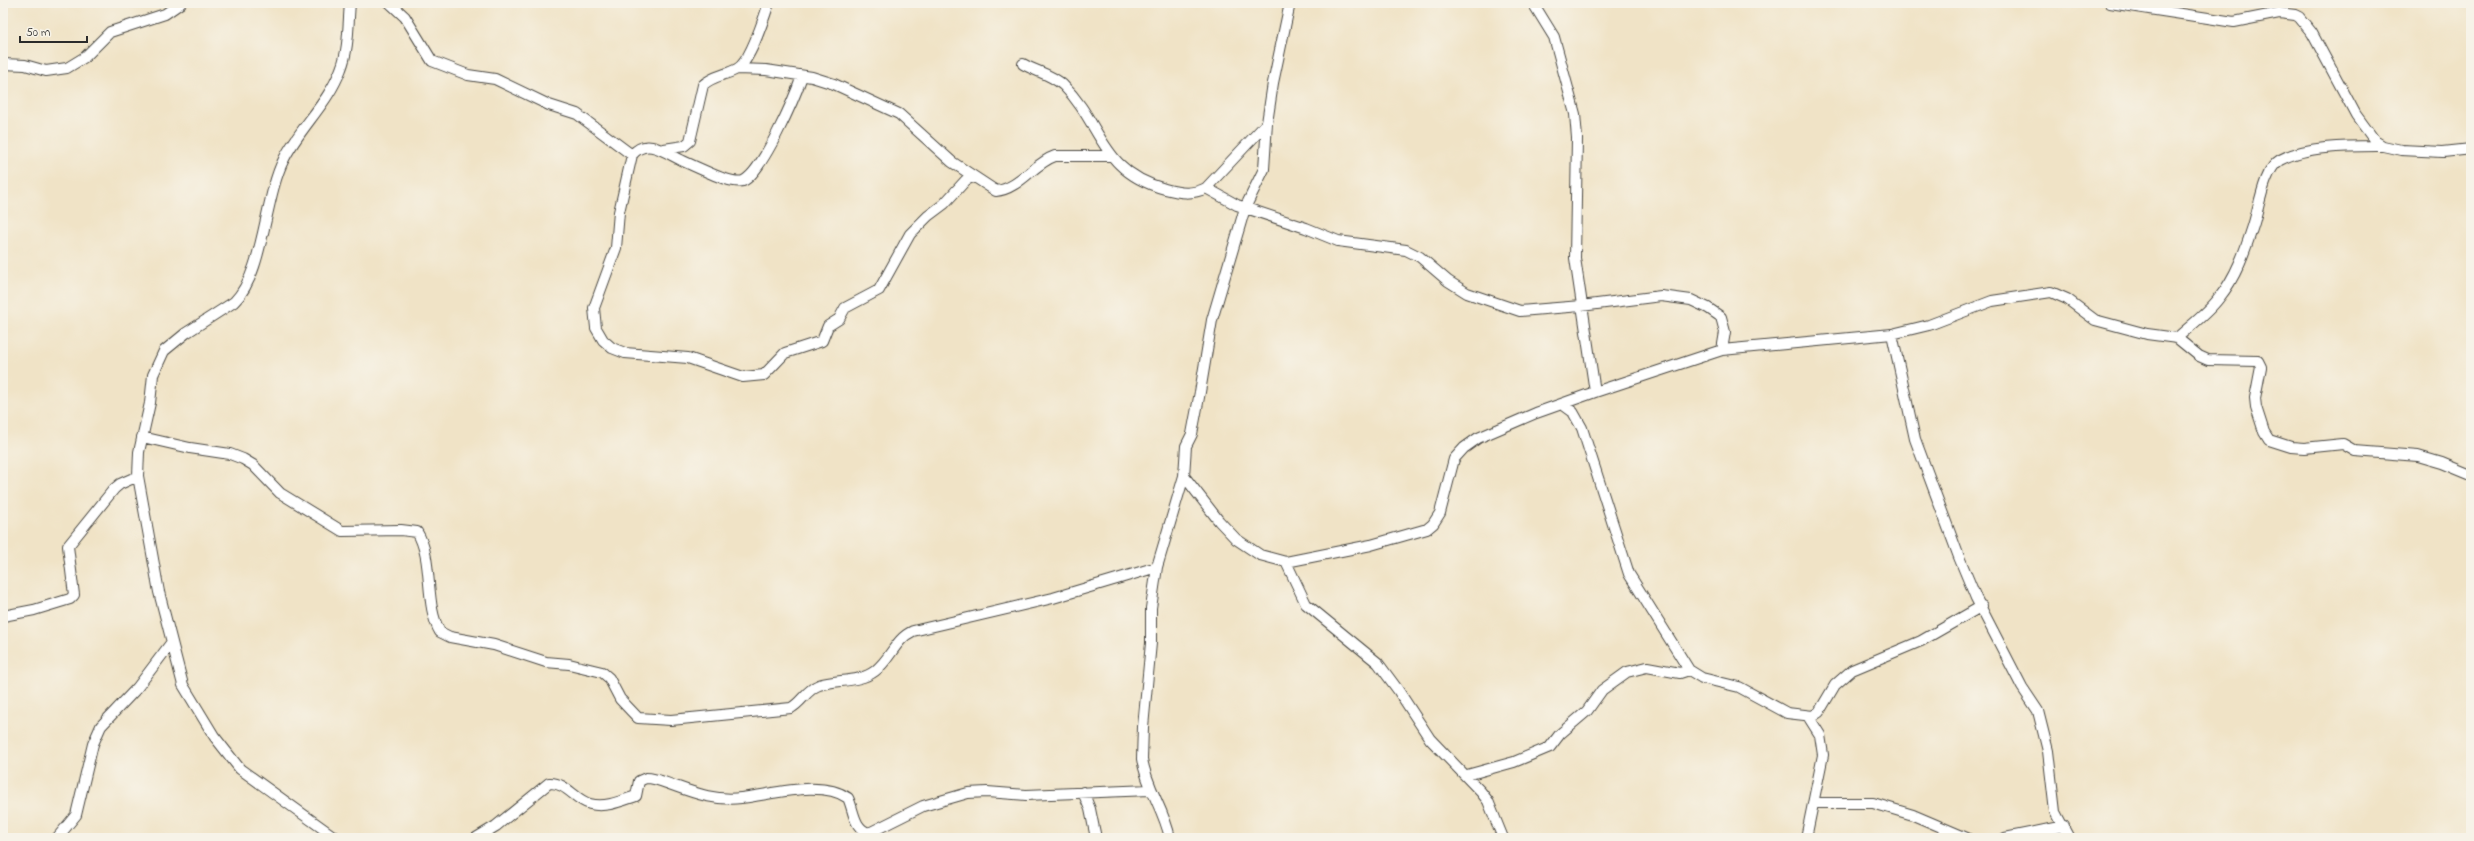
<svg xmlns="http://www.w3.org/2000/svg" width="2474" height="841" viewBox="0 0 2474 841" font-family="'Indie Flower',sans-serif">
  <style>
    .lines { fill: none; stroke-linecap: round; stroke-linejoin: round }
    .minor-casing { stroke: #494742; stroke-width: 12 }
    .minor { stroke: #fff; stroke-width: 10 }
  </style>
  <rect width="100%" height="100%" fill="#f7f3e8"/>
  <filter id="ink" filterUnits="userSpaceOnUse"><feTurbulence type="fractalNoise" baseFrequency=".025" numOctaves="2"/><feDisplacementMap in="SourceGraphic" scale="8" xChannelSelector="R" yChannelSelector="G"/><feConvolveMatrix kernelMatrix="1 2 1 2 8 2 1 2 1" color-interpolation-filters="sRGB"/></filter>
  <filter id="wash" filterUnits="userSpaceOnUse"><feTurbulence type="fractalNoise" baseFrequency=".012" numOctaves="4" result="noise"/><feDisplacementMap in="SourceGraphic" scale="16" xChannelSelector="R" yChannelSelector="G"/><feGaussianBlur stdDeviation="0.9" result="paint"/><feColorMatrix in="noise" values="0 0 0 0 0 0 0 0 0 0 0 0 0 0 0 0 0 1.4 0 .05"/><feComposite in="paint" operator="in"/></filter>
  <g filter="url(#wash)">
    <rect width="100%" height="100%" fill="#f0e3c6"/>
  </g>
  <g filter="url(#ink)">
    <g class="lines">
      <defs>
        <path id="minor" d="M390,3L405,17L432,61L468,75L495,79L549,105L577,114L632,155
          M1533,3L1554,37L1575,114L1577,138L1575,258L1595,392
          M2110,3L2234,22L2279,13L2295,15L2299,17L2312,33L2356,115L2375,141L2383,146L2401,150L2443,152L2471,149
          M3,64L25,65L46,71L67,68L85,57L110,32L165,14L181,3
          M1023,64C1037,72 1051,74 1063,85C1103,124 1099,171 1165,189C1180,193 1192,195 1206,188L1267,123
          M738,69L766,70L812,77L834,84L899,114L952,162L996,191C1019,189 1034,163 1055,156H1110
          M802,76C795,97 762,173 743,181C736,183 729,180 722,178C709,173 696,167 683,161C667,154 647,136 632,155L619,212L616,248L594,308L596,328L603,340L612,348L625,353L688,358L743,377L764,375L785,353L822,341L828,326L839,319L845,308L879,290L910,234L928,216L944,204L966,180L973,177
          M664,149L684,146L690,141L703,85C712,76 726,75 737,69C750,62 764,18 769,3
          M1206,188L1237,205L1306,228L1338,241L1406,250L1420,257L1448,281L1467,293L1520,311L1581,306L1661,296L1691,300L1708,308L1721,317L1725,332L1722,350
          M1892,334L1915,439L1959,557L1976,598L2022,687L2038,711L2048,751L2055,812L2069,838
          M2177,338C2191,325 2208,313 2219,298C2236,277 2245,251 2253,226C2259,208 2264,169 2280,160C2307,145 2353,146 2383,146
          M1562,404L1573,412L1582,428L1629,574L1689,670L1702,678L1739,687L1787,713L1813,716L1819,712L1835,685L1852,670L1921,641L1982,606
          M142,437L190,448L230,454L243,459L253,465L280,493L342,531L401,530L417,532C434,559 424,605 440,632L450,637L494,645L546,662L569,664L602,672L609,678L620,699L638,718L671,720L791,708C802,702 806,690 819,685C837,679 859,683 875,671C891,659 895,639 913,631L1053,598L1157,567
          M1184,476L1219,521L1236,539L1260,555L1286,562L1371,545L1427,529L1433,524L1440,513L1454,459L1464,448L1478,438L1536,413L1595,392L1722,350L1892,334L1929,325L1992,301L2051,292L2067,299L2095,320L2147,334L2177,338L2199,356L2208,360L2258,361L2261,367L2255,398L2256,407L2264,432L2269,440L2291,447L2304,448L2343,444L2355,451L2418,456L2442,463L2471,475
          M1286,562L1306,604L1378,663L1398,690L1430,739L1481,792L1488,801L1503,838
          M3,616L34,610L70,599L74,595L68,546L114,489L120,484L138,476
          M1467,775L1514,762L1550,747L1560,734L1587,711L1602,690L1627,672L1647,667L1680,673L1689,670
          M1083,792L1090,809L1096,838
          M1813,803H1873L1913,815L1967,838
          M57,838L76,815L93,744L101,726L137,688L171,643
          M336,838L240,769L214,736L183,685L159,592L138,476L139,452L150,403L153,375L164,351L186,333L234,302C264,273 264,198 284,159C300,127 328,104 341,69C349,49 348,25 350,3
          M476,838L496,826L549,783C566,782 575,800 590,804C606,808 621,801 636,796L639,781L646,778C656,778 666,783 675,786C697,794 717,801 741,798C771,795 821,779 848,798C854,810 853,828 869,833
          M864,838L869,833L923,806L968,793L987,792L1026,795L1150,790
          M1170,838C1164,809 1147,789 1142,759L1143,727L1151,643V608L1157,567L1184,476L1186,446L1192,434L1200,392L1212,320L1245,208L1264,169L1267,123L1273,83L1290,3
          M1806,838L1823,755L1820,735L1808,716
          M2005,838L2064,826"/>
      </defs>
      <use href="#minor" class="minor-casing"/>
      <use href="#minor" class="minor"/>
    </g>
  </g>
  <rect width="2474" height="841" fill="none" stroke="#f7f3e8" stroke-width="16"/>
  <path d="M20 36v6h67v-6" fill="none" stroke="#2b2b2b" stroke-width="2"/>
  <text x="26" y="36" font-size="12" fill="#2b2b2b" stroke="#f7f3e8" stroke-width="3" paint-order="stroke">50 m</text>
</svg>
